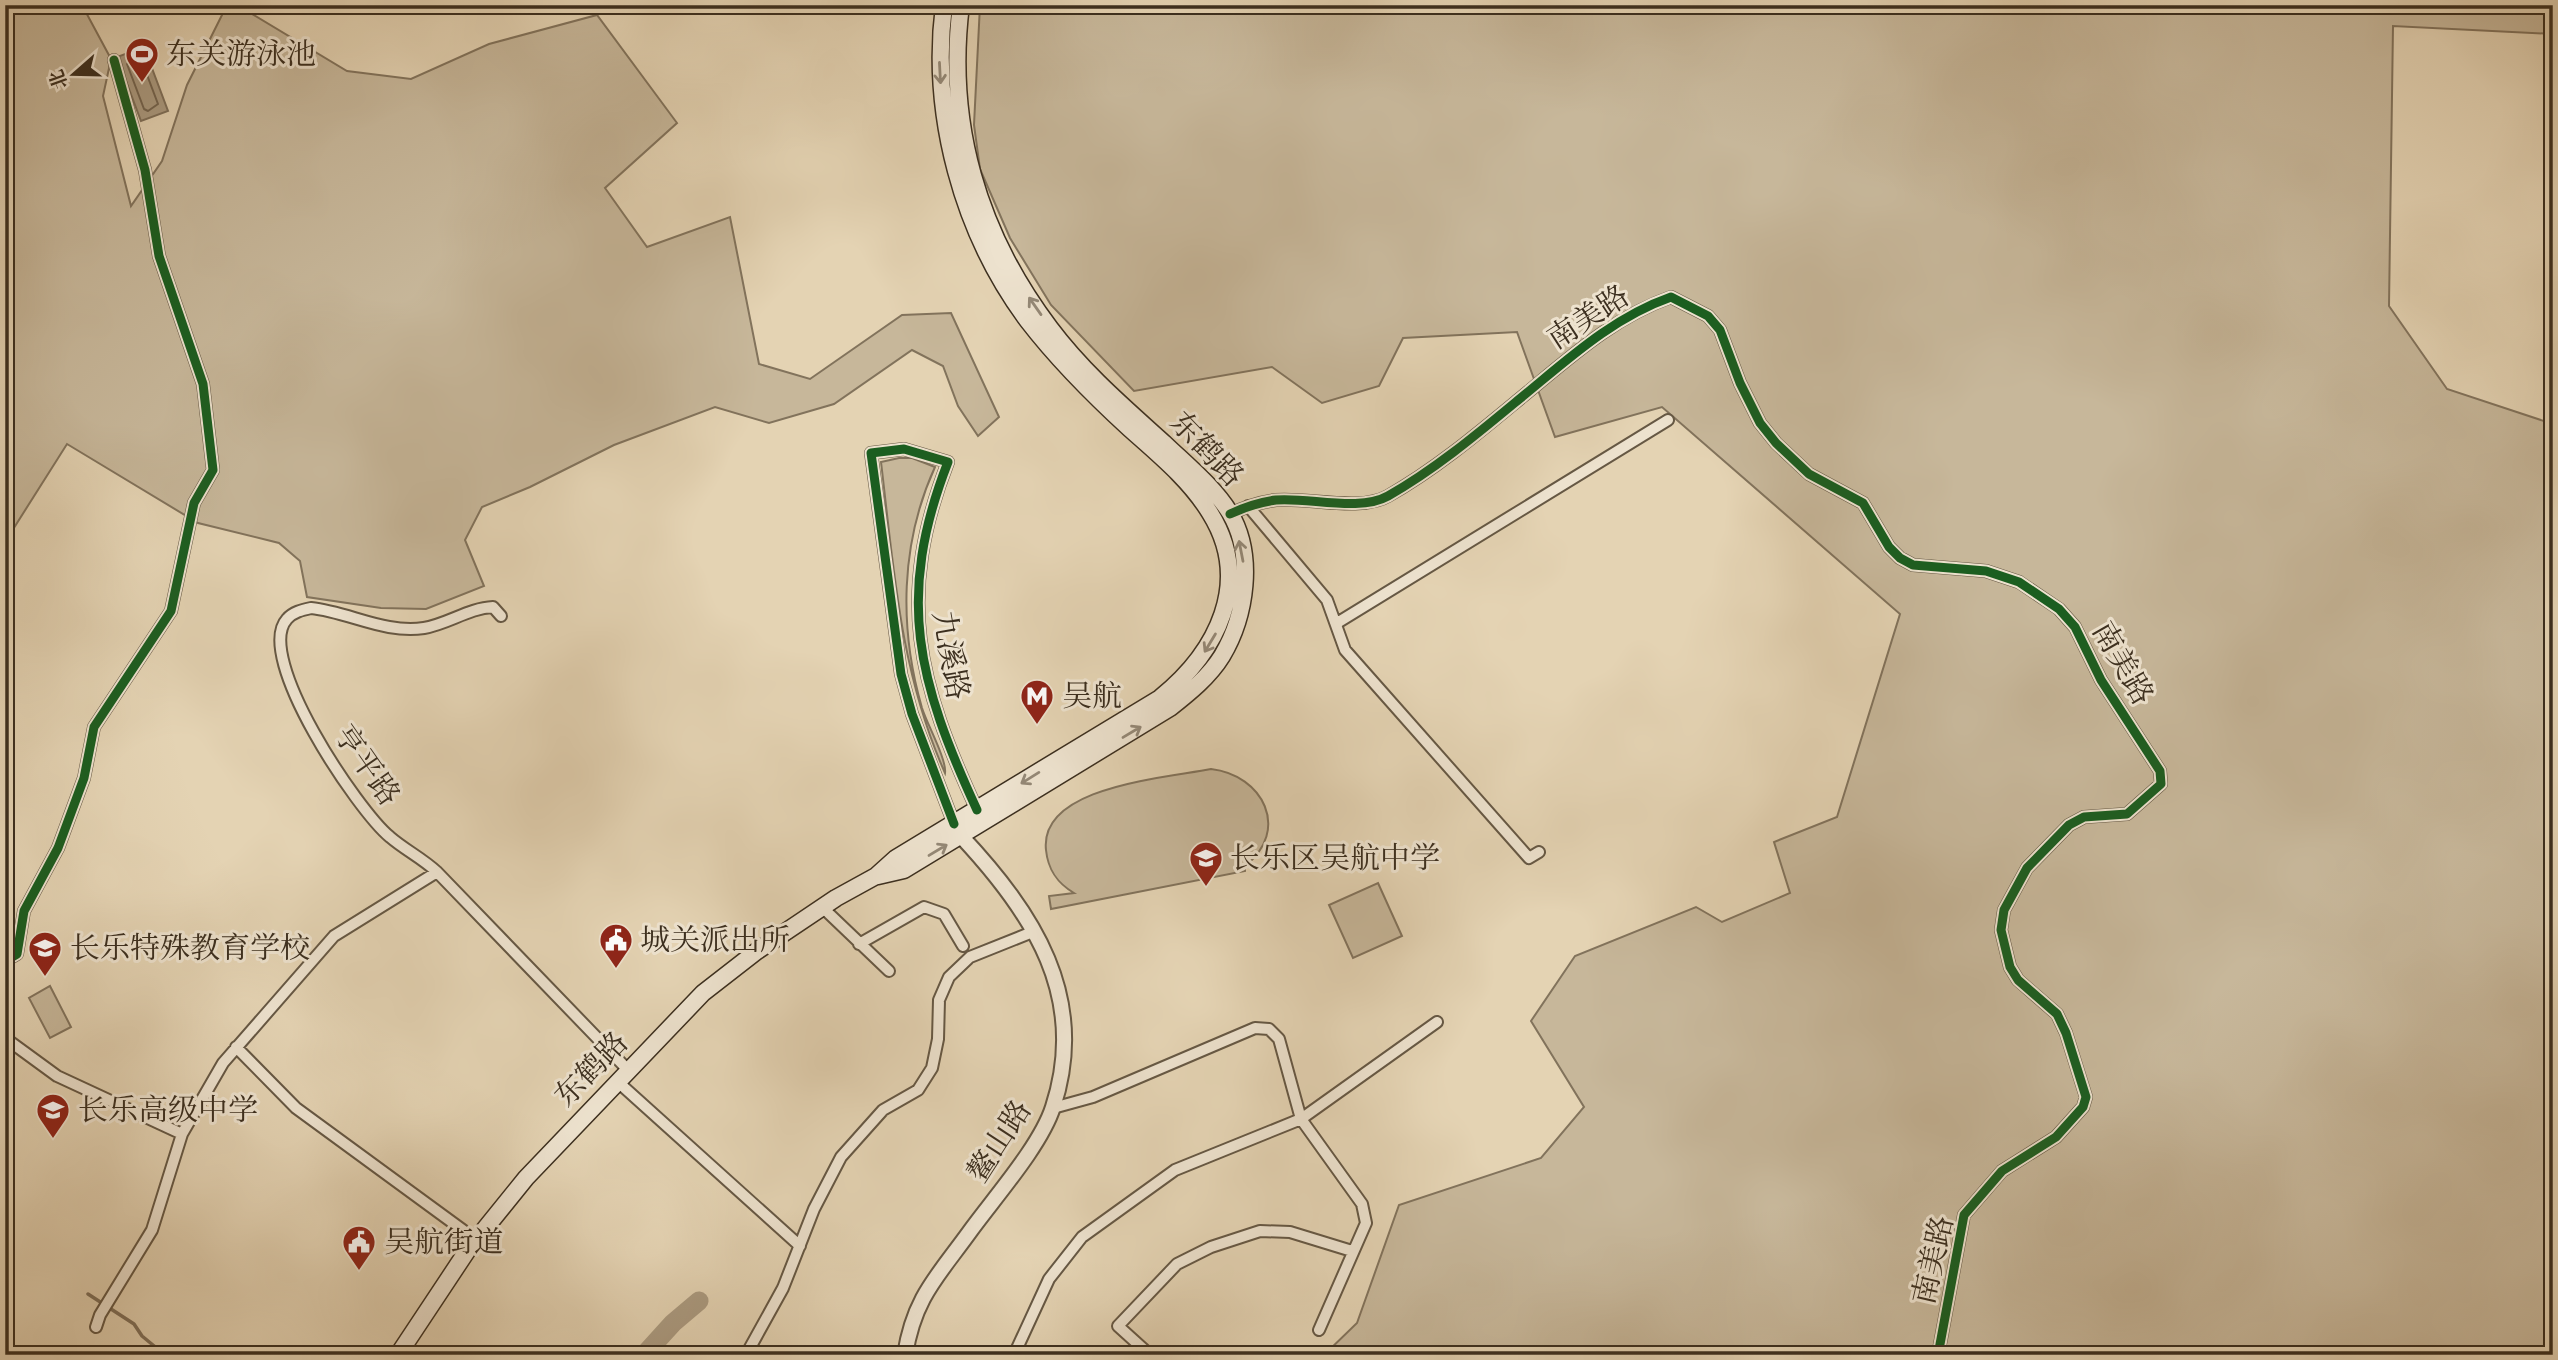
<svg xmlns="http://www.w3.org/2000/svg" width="2558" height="1360" viewBox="0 0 2558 1360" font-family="'IM FELL DW Pica','Noto Serif SC',serif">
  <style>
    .green { fill: #c7b79a; stroke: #82735c; stroke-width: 2 }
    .water { fill: #ab9b81; stroke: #7f705a; stroke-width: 2 }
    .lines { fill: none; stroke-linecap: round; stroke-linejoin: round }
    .shore { stroke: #746550; stroke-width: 2 }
    .stream { stroke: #7f705a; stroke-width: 3.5 }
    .river { stroke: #ab9b81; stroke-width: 19 }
    .minor-casing { stroke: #665844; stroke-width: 14 }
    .tertiary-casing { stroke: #665844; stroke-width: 18 }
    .secondary-casing { stroke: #3c2f1f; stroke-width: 19 }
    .minor { stroke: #ede2ce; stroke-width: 10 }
    .tertiary { stroke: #ede2ce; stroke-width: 14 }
    .secondary { stroke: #ede2ce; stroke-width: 16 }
    .cycleway-casing { stroke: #ede2ce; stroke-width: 13 }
    .cycleway { stroke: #1b5e20; stroke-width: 9 }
    .oneway { stroke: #948876 }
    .labels { text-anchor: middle; stroke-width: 6; stroke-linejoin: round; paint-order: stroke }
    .poi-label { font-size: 30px; fill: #3c2f1f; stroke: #ede2ce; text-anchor: start }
    .street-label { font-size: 30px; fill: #3c2f1f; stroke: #ede2ce }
  </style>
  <rect width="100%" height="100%" fill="#e4d3b3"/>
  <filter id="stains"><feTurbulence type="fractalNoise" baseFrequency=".00286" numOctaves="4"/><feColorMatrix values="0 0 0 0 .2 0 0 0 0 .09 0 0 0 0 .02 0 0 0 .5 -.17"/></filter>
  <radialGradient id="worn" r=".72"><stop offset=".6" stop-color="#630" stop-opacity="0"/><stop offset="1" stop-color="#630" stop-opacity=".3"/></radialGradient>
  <path class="green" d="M5,5H82L111,59L103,96L131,206L162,161L187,85L227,5H237L347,71L411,79L489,44L597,15L677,123L605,188L647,247L730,217L759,364L810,379L902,315L951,313L999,417L978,436L958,406L943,366L912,350L834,404L769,423L715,407L614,445L530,487L482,507L465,540L484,586L426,609L381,608L307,597L300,561L279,543L198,523L67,444L5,542Z
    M980,5H2553V34L2393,26L2389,306L2447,389L2553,424V1355H1324L1357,1323L1399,1205L1541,1158L1584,1107L1531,1021L1575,956L1696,907L1722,922L1790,893L1774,842L1837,817L1900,614L1662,407L1555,437L1517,332L1403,338L1379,386L1322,403L1272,367L1134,391L1051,305L1010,238L980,169L974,125Z
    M899,458H912L935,467C900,544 899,628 922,708C927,724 947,760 945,773C900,672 894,570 881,462Z
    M1211,769C1263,775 1291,830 1245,866V871L1051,909L1049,896L1074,893C1057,883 1048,870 1046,850C1039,786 1166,778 1211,769Z
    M1378,883L1402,936L1353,958L1329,905Z
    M50,986L71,1027L50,1038L29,998Z"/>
  <path class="water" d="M144,47L168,111L141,121L117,57Z"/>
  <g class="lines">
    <path class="shore" d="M137,57L141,59L158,104L148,111L144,109L127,64Z"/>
    <path class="stream" d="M88,1294L134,1324L142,1336L165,1355
      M213,1355L216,1350L225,1347L256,1355"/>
    <path class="river" d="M644,1355L673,1323L699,1301"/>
    <defs>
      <path id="minor" d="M1248,506L1327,600L1345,650L1529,858L1539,852
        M1230,514C1245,507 1260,502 1276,500C1308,497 1360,512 1388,496C1434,470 1476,435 1517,401C1565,362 1611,318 1671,297L1708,316L1720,330L1740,383L1760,423L1776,443L1809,474L1863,503L1889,547L1900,558L1913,565L1986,571L2019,582L2059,609L2075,627L2101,680L2160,771L2161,784L2127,814L2084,817L2069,825L2027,868L2004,910L2001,930L2010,967L2018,980L2057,1014L2066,1033L2086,1097L2083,1107L2056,1137L2002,1171L1964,1215L1938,1355
        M501,616L493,607C469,608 448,624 424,628C385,634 349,612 311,608C302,610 293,612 287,619C253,656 358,811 390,837C405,850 422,858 437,872L629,1071
        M1337,623L1668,420
        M954,824L912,714L901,674L871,453L904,449L948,462C895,598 918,682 977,810
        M822,907L889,971
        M859,944L924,907L944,914L963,946
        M5,961L17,954L24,911L58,848L84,778L94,727L171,611L194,503L213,470L203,384L159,256L145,170L114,60
        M5,1038L57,1076L182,1134
        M236,1047L296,1108L475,1239
        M618,1082L800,1246
        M1053,1108L1093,1097L1255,1028L1269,1029L1279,1039L1301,1119L1362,1204L1366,1223L1319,1330
        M96,1327L100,1315L152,1230L182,1134L223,1063L334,936L437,872
        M746,1355L783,1288L814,1209L841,1157L883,1110L918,1090L932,1068L938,1039L939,1000L949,977L970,957L1035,931
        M1014,1355L1049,1279L1082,1237L1175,1170L1301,1119L1437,1022
        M1150,1355L1118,1326L1177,1264L1211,1247L1260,1231L1290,1232L1352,1251"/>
      <path id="tertiary" d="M905,1355C914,1297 938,1276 971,1230C995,1197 1041,1145 1053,1107C1089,997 1033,913 961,836"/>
      <path id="secondary" d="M878,876L904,870L1170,708C1189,693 1209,677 1222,656C1246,616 1255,555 1230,513C1214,487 1187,465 1165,444C1124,407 1083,372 1050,328C978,233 946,123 961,5
        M398,1355L467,1251L526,1178L703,993L757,951L836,898L876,876L896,858L1160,698C1217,652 1253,582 1210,513C1190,480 1158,454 1130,429C1093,395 1058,360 1028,321C962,233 930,114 944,5"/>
    </defs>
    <use href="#minor" class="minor-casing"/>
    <use href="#tertiary" class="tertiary-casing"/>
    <use href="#secondary" class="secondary-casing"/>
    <use href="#minor" class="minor"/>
    <use href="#tertiary" class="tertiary"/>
    <use href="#secondary" class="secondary"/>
    <defs>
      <path id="cycleway" d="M1230,514C1245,507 1260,502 1276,500C1308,497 1360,512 1388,496C1434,470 1476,435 1517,401C1565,362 1611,318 1671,297L1708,316L1720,330L1740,383L1760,423L1776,443L1809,474L1863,503L1889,547L1900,558L1913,565L1986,571L2019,582L2059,609L2075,627L2101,680L2160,771L2161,784L2127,814L2084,817L2069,825L2027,868L2004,910L2001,930L2010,967L2018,980L2057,1014L2066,1033L2086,1097L2083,1107L2056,1137L2002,1171L1964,1215L1938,1355
        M954,824L912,714L901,674L871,453L904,449L948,462C895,598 918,682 977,810
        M5,961L17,954L24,911L58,848L84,778L94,727L171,611L194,503L213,470L203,384L159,256L145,170L114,60"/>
    </defs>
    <use href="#cycleway" class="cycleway-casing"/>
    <use href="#cycleway" class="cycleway"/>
  </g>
  <defs><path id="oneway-shaft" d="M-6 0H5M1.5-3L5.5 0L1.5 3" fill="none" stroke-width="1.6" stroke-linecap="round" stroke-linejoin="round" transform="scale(1.75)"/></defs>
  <g class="oneway">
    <use href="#oneway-shaft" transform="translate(940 73) rotate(87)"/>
    <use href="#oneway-shaft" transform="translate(1035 306) rotate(-125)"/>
    <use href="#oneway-shaft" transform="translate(1241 551) rotate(-101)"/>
    <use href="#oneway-shaft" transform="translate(1210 643) rotate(121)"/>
    <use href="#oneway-shaft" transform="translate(1132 732) rotate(-31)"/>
    <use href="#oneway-shaft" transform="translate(1030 778) rotate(148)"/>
    <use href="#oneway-shaft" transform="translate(938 850) rotate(-31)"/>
  </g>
  <defs>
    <symbol id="stadium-pin" viewBox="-11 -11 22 30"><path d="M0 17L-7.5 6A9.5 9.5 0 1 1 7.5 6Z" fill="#8f2418" stroke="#ede2ce"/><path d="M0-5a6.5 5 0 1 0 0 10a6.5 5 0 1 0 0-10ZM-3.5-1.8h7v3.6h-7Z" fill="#fff"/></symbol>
    <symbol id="metro-pin" viewBox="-11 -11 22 30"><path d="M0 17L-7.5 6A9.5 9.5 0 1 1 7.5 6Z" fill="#8f2418" stroke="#ede2ce"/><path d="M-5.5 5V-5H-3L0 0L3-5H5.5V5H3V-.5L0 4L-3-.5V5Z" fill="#fff"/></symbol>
    <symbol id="school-pin" viewBox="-11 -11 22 30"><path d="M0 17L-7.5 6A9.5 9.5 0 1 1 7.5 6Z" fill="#8f2418" stroke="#ede2ce"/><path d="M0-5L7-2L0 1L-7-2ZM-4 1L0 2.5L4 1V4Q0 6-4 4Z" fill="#fff"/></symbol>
    <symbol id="civic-pin" viewBox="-11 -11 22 30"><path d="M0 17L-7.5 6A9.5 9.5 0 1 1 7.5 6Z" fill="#8f2418" stroke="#ede2ce"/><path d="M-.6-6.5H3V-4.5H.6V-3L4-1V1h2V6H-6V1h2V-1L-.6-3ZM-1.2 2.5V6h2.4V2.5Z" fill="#fff"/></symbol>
  </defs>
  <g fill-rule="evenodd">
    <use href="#stadium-pin" x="123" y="35" width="38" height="52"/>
    <use href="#metro-pin" x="1018" y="677" width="38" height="52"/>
    <use href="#school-pin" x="1187" y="839" width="38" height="52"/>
    <use href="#civic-pin" x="597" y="921" width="38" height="52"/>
    <use href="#school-pin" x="26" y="929" width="38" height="52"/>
    <use href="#school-pin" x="34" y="1091" width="38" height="52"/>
    <use href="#civic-pin" x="340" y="1223" width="38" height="52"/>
  </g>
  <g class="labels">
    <g class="poi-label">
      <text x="166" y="64">东关游泳池</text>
      <text x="1062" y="706">吴航</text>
      <text x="1230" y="868">长乐区吴航中学</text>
      <text x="640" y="950">城关派出所</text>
      <text x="70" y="958">长乐特殊教育学校</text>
      <text x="78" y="1120">长乐高级中学</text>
      <text x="384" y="1252">吴航街道</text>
    </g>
    <g class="street-label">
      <text transform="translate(1588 317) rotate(-33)" y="10">南美路</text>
      <text transform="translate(1207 449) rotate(46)" y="10">东鹤路</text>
      <text transform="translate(951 655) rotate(80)" y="10">九溪路</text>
      <text transform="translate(2123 663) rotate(60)" y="10">南美路</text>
      <text transform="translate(367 765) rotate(55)" y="10">亨平路</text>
      <text transform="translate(591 1069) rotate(-46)" y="10">东鹤路</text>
      <text transform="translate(999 1141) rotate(-57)" y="10">鳌山路</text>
      <text transform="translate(1933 1260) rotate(-77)" y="10">南美路</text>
    </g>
  </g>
  <rect width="2558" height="1360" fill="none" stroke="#e4d3b3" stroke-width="28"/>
  <rect x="7" y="7" width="2544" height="1346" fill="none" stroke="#3c2f1f" stroke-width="3.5"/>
  <rect x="14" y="14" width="2530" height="1332" fill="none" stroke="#3c2f1f" stroke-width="2"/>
  <g transform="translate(74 74) rotate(250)" stroke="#ede2ce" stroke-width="5" paint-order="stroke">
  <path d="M0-5L12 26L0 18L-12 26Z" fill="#3c2f1f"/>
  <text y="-10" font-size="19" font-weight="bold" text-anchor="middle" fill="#3c2f1f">北</text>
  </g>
  <rect width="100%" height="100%" filter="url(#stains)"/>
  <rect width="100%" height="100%" fill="url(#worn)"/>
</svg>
